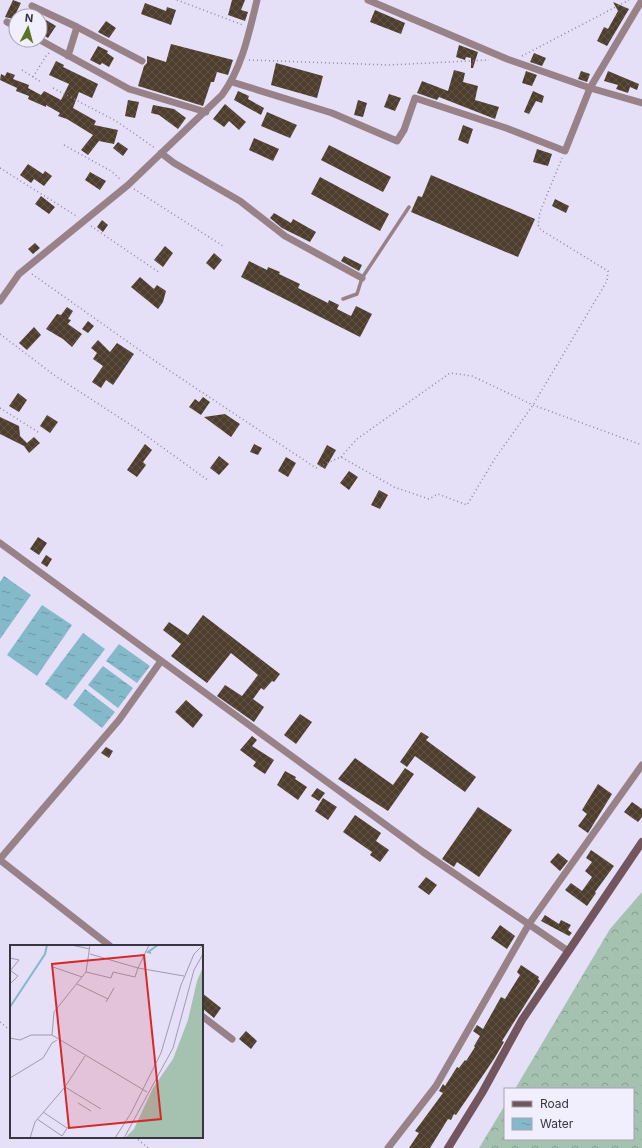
<svg xmlns="http://www.w3.org/2000/svg" width="642" height="1148" viewBox="0 0 642 1148" font-family="Inter,sans-serif">
  <style>
    .forest { fill: url(#forest-crowns) }
    .water { fill: url(#water-ripples) }
    .building { fill: url(#building-cross-hatch) }
    .lines { fill: none; stroke-linecap: round; stroke-linejoin: round }
    .path { stroke: #8d899a; stroke-width: 1.5; stroke-dasharray: 1 3; stroke-linecap: butt }
    .lane { stroke: #988288; stroke-width: 3.5 }
    .street { stroke: #988288; stroke-width: 7 }
    .secondary { stroke: #73555d; stroke-width: 8 }
    .inset-river { fill: none; stroke: #84b9ca; stroke-width: 2 }
    .inset-road { fill: none; stroke: #a09bae; stroke-width: 1 }
    .view { fill: #d62828; fill-opacity: 0.15; stroke: #d62828; stroke-width: 2 }
    .inset-edge { fill: none; stroke: #38353f; stroke-width: 2 }
  </style>
  <defs>
    <pattern id="forest-crowns" width="20" height="18" patternUnits="userSpaceOnUse"><rect width="20" height="18" fill="#a5c1af"/><path d="M2 6a3 3 0 1 1 6 0M12 15a3 3 0 1 1 6 0" fill="none" stroke="#879e90"/></pattern>
    <pattern id="water-ripples" width="26" height="14" patternUnits="userSpaceOnUse"><rect width="26" height="14" fill="#84b9ca"/><path d="M2 4q2-2 4 0t4 0M15 11q2-2 4 0t4 0" fill="none" stroke="#6d97a5"/></pattern>
    <pattern id="building-cross-hatch" width="8" height="8" patternUnits="userSpaceOnUse"><rect width="8" height="8" fill="#4e3e2d"/><path d="M0 0l8 8M0 8l8-8" fill="none" stroke="#605244"/></pattern>
  </defs>
  <rect width="100%" height="100%" fill="#e5dff8"/>
  <path class="forest" d="M642,892V1148H479L505,1105V1139H633V1089H515L610,929Z"/>
  <path class="water" d="M4,576L31,595L0,639V582Z
    M42,605L72,625L37,676L7,655Z
    M83,633L105,649L66,700L45,684Z
    M119,644L150,666L137,683L106,661Z
    M103,666L133,688L118,708L88,685Z
    M85,689L115,712L102,728L73,705Z"/>
  <path class="building" d="M13,0L21,3L13,19L5,17Z
    M232,0H245L241,10L248,12L245,21L228,15Z
    M613,2L629,9L607,46L597,41L604,27L608,29L618,11Z
    M145,3L166,11L167,7L176,10L171,25L141,14Z
    M375,10L405,23L401,34L370,22Z
    M46,20L56,26L48,38L40,33Z
    M106,21L116,28L109,38L98,32Z
    M171,44L233,60L228,75L217,72L214,82H211L203,106L138,86L144,66L147,63V56L166,62Z
    M459,45L478,52L473,68H471V58L466,57L465,60L456,57Z
    M98,46L108,51L107,53L114,58L109,67L102,63L100,65L90,60Z
    M534,53L546,58L542,66L530,62Z
    M56,61L64,65L63,67L98,84L92,98L79,92L73,108L96,121L94,125L118,130L114,144L99,141L88,155L81,150L93,135L67,119L58,116L60,113L46,105V107L28,99L29,96L16,91L17,88L0,80L1,74L5,76L7,72L15,75L13,79L29,85L28,88L41,95L44,91L61,100L69,84L49,75Z
    M276,63L323,76L317,98L271,85Z
    M454,70L465,73L463,82L478,86L475,100L499,107L495,119L439,97L437,100L417,93L422,81L448,91Z
    M526,71L537,75L532,86L522,83Z
    M581,71L590,74L587,82L578,79Z
    M608,71L639,84L637,90L630,87L628,93L616,89L618,85L604,81Z
    M238,91L249,96L248,99L264,108L261,115L234,100Z
    M533,91L544,96L542,103L536,101L529,114L524,112Z
    M389,94L401,98L395,111L384,107Z
    M128,100L139,102L135,118L125,116Z
    M358,100L367,103L363,117L354,115Z
    M225,104L246,122L239,130L229,121L224,127L213,119Z
    M153,105L174,109L186,118L178,129L159,115L151,113Z
    M267,112L297,125L290,138L261,126Z
    M463,125L473,129L468,144L458,140Z
    M254,138L279,149L273,161L249,150Z
    M118,142L128,149L123,156L113,148Z
    M329,145L391,177L383,192L321,160Z
    M537,149L552,154L548,166L533,162Z
    M28,164L43,174L45,171L52,176L44,186L34,179L31,183L20,175Z
    M90,172L106,181L100,190L85,180Z
    M431,175L535,219L518,257L411,212L418,196L422,197Z
    M320,177L389,214L380,231L311,194Z
    M41,196L55,207L49,214L35,204Z
    M555,199L569,206L566,213L552,206Z
    M274,213L291,223L293,219L316,232L310,242L282,228L270,218Z
    M102,220L108,225L103,232L97,227Z
    M35,243L40,248L33,254L28,249Z
    M165,246L173,253L163,267L154,260Z
    M214,253L222,260L214,270L206,263Z
    M344,256L362,265L359,271L341,261Z
    M249,261L267,270L268,267L280,272L279,274L300,284L298,288L328,303L329,300L339,305L337,309L351,316L356,306L372,314L360,337L241,277Z
    M140,277L154,289L157,285L166,291L163,302L158,309L131,287Z
    M67,307L73,311L68,319L71,320L68,324L82,334L72,347L63,339L46,329L57,314L61,315Z
    M88,321L94,326L88,333L82,329Z
    M34,327L41,335L27,350L19,343Z
    M98,340L110,352L117,343L134,354L113,385L106,380L101,388L92,382L103,366L93,359L97,353L91,348Z
    M18,393L27,400L19,412L9,406Z
    M203,397L210,402L201,415L189,407L195,399L199,402Z
    M225,414L240,424L231,437L204,417Z
    M47,415L58,422L50,433L40,426Z
    M0,417L19,426L20,436L27,443L34,437L40,443L29,453L24,446L0,434Z
    M145,444L152,450L143,462L146,465L137,477L127,470Z
    M254,444L262,448L258,455L250,452Z
    M327,445L336,450L325,469L317,464Z
    M219,456L229,464L219,475L210,468Z
    M286,457L296,463L288,477L278,471Z
    M349,471L358,477L349,490L340,483Z
    M379,490L388,495L380,509L371,505Z
    M38,537L47,543L39,555L30,549Z
    M46,555L52,559L47,567L41,563Z
    M203,615L280,674L274,682L272,681L264,690L261,688L253,699L264,707L254,722L217,696L225,685L242,696L258,675L231,653L207,683L171,656L181,644L163,630L169,622L188,635Z
    M186,700L203,715L193,728L175,712Z
    M300,714L312,722L296,744L284,735Z
    M421,732L429,737L426,740L476,777L465,792L415,756L407,767L400,762Z
    M252,736L257,740L252,746L274,760L265,774L253,766L256,762L240,750Z
    M106,747L113,751L109,758L101,753Z
    M355,758L393,785L405,768L414,774L388,811L338,779Z
    M285,771L296,777L295,779L307,787L298,800L277,785Z
    M598,784L612,794L588,833L578,826L587,814L582,810Z
    M317,788L325,793L319,801L311,796Z
    M323,798L337,807L328,820L315,811Z
    M632,802L642,809V817L638,822L624,812Z
    M478,807L512,830L479,877L457,862L454,867L442,859Z
    M355,815L381,833L376,841L389,850L380,862L370,855L372,852L343,832Z
    M591,850L614,866L595,892L596,893L587,906L565,890L571,883L582,891L592,877L585,871L592,862L586,858Z
    M558,853L568,861L560,871L550,862Z
    M426,877L437,885L429,895L418,887Z
    M545,915L559,924L561,920L571,925L568,930L572,933L569,936L541,921Z
    M500,925L515,936L507,949L491,938Z
    M521,965L539,977L538,979L540,981L502,1041L504,1042L494,1059L456,1115L454,1114L451,1120L448,1119L430,1148H409L419,1133L415,1131L443,1093L439,1091L443,1084L445,1086L457,1067L459,1068L465,1060L466,1061L475,1047L474,1046L480,1036L473,1031L477,1025L483,1029L501,997L505,999L520,975L517,972Z
    M202,993L221,1008L214,1018L202,1008Z
    M246,1031L257,1041L251,1049L239,1039Z"/>
  <g class="lines">
    <path class="path" d="M177,0L243,25
      M522,56L629,0
      M249,60L389,65L489,60
      M22,70L41,82
      M33,77L46,56L49,53
      M53,88L116,121L155,148
      M64,145L111,171L121,180
      M0,168L78,217
      M134,189L223,246
      M91,226L160,273
      M32,274L155,361L316,468L341,457L394,487L429,499L438,494L467,505L494,460L533,405L607,281L608,271L541,230L538,225L540,212L562,158
      M0,334L54,375L137,429L209,481
      M0,408L38,432
      M341,457L357,439L450,373L472,376L533,405L642,445
      M0,1022L11,1031
      M135,1137L148,1148"/>
    <path class="lane" d="M343,299L357,294L362,278L409,207"/>
    <path class="street" d="M368,0L507,59L590,88L642,0
      M32,6L77,27L68,56
      M7,22L16,27
      M77,27L142,61
      M40,40L129,89L206,112
      M232,82L332,113L397,141L404,130L415,98L506,128L565,151L590,88L642,103
      M161,153L174,163L240,201L285,236L362,278
      M0,301L19,274L128,185L222,95C242,68 249,33 257,0
      M0,543L423,852L568,951
      M0,859L119,720L161,661
      M0,860L110,946
      M202,1016L232,1039
      M388,1148L436,1086L529,924L642,765"/>
    <path class="secondary" d="M448,1148L482,1093L522,1020L642,842"/>
  </g>
  <g transform="translate(10 945)">
    <rect width="193" height="193" fill="#e5dff8"/>
    <path d="M193,22V193H115L124,184L143,143L163,114L178,75L187,36Z" fill="#a5c1af"/>
    <path class="inset-river" d="M141,8L138,7L148,0M0,62L35,9L37,0"/>
    <path class="inset-road" d="M61,0L80,4M80,9L128,23L139,0M0,13L9,15L0,26M43,22L72,32M76,27L101,33L103,27L125,32L128,23L174,31M0,39L8,31L1,26M67,39L98,54M96,57L104,43M42,90L44,67L76,27L80,0M0,93L10,95L21,90H42L137,147M0,133L33,113L42,98L47,95M55,142L91,164M68,158L81,166M33,167L57,183M27,174L52,191L58,182M20,193L25,177L55,142L75,111M105,193L121,168L151,108L171,40L184,9L193,0M114,193L163,103L184,25L193,9"/>
    <path class="view" d="M134,10L151,174L59,183L42,19Z"/>
    <rect width="193" height="193" class="inset-edge"/>
  </g>
  <rect x="504" y="1088" width="130" height="52" fill="#f1eefd" stroke="#a7a4b1"/>
  <rect x="512" y="1101" width="20" height="6" fill="#73555d" stroke="#a7a4b1"/>
  <text x="540" y="1108" font-size="12" fill="#38353f">Road</text>
  <rect x="512" y="1118" width="20" height="12" fill="url(#water-ripples)" stroke="#a7a4b1"/>
  <text x="540" y="1128" font-size="12" fill="#38353f">Water</text>
  <g transform="translate(28 28) rotate(6)"><circle r="19" fill="#f1eefd" stroke="#a7a4b1"/>
  <path d="M0-3L7 15L0 10L-7 15Z" fill="#5a7326"/>
  <text y="-6" font-size="11" font-weight="bold" text-anchor="middle" fill="#38353f">N</text>
  </g>
</svg>
